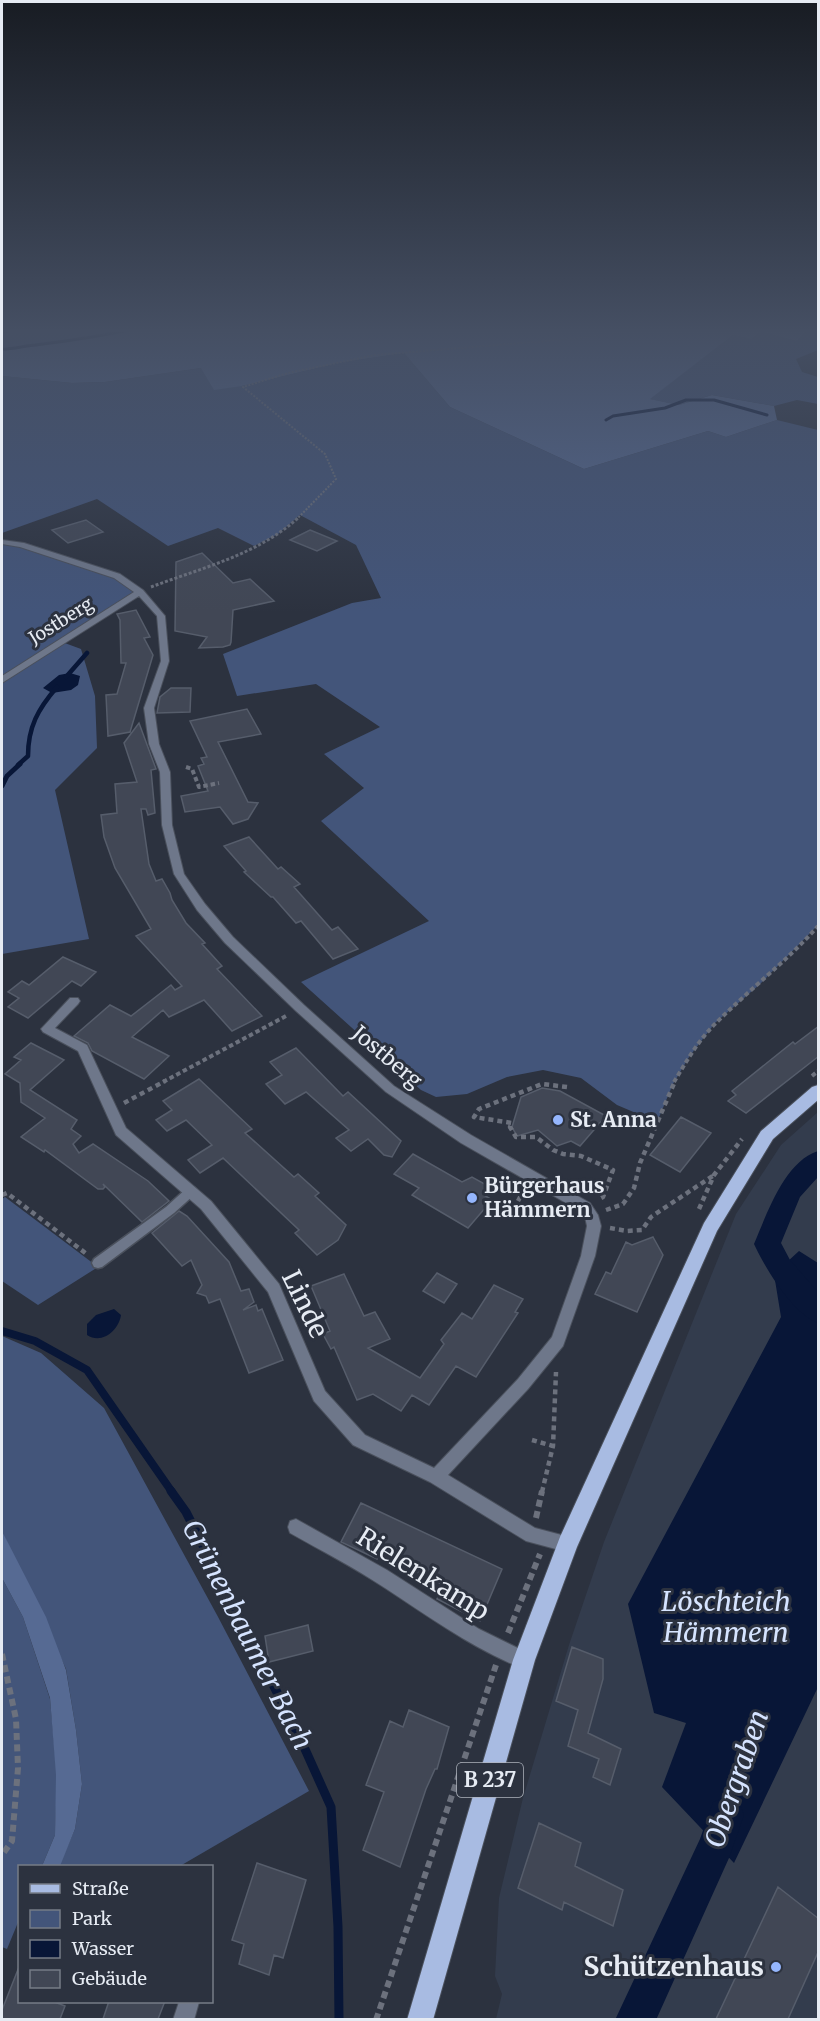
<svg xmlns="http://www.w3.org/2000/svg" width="820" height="2021" viewBox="0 0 820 2021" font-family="Merriweather,serif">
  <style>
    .built { fill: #333c4d }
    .green { fill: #43557a }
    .forest { fill: #566a93 }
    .water { fill: #081637 }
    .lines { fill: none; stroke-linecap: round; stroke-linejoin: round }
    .stream-far4 { stroke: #081637; stroke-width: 3 }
    .stream-far3 { stroke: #081637; stroke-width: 4.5 }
    .stream-far2 { stroke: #081637; stroke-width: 5 }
    .stream-far1 { stroke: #081637; stroke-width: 8 }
    .stream { stroke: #081637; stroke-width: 9 }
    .canal { fill: #081637; fill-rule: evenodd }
    .building { fill: #414755; stroke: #565d6b; stroke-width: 1.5 }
    .service-casing { stroke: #4a505c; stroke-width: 3 }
    .minor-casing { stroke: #4a505c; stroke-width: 2 }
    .primary-casing { stroke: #4a505c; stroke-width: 2 }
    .path-far4 { stroke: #6c717d; stroke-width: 2; stroke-dasharray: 2 1.5; stroke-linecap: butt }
    .path-far3 { stroke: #6c717d; stroke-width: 3; stroke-dasharray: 3 2; stroke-linecap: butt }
    .path-far2 { stroke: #6c717d; stroke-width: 4; stroke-dasharray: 4.5 3; stroke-linecap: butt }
    .path-far1 { stroke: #6c717d; stroke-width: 4.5; stroke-dasharray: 5 4; stroke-linecap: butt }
    .path { stroke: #6c717d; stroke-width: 6; stroke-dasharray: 7 4.5; stroke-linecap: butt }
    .service { fill: #6e778a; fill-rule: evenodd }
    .minor { fill: #6e778a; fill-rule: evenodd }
    .primary { fill: #a8bbe2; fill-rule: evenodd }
    .poi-dot { fill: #95b6fd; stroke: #2c323f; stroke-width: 2 }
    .labels { text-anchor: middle; stroke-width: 6; stroke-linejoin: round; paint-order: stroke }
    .far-street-label { font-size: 18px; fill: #e6ebf3; stroke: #2c323f }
    .shield { fill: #2c323f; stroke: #aeb4bd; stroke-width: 1.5 }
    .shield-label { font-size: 20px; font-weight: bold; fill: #e6ebf3 }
    .street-label { font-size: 21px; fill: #e6ebf3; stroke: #2c323f }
    .poi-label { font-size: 21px; font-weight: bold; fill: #e6ebf3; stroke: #2c323f; text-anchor: start }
    .near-street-label { font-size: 26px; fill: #e6ebf3; stroke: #2c323f }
    .near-poi-label { font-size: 26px; font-weight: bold; fill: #e6ebf3; stroke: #2c323f; text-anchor: end }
    .near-water-label { font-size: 27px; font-style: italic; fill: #d6e4ff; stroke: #2c323f }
  </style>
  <rect width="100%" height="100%" fill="#2c323f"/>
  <path class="built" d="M818,1112V2019H496L502,1994L495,1976L499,1898L523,1798L569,1645L604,1542L736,1214L781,1145Z"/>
  <path class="green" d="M21,329H130L33,347H2V334Z
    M809,329H818V350L796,359L802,372L818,377V404L797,400L774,406L712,395L679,405L649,399L733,335L751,339L761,332L797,341Z
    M404,353L450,407L584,469L708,431L726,437L777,420L818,430V925L759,985L715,1023L689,1057L673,1084L657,1122L617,1105L581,1078L543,1070L507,1077L467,1094L436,1097L421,1090L301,982L429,921L321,821L364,788L324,754L380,727L316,684L237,696L223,654L352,603L381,598L356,545L300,515L278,534L254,546L218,528L168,546L97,499L2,533V376L72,383L105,382L201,368L242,386L338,363Z
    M2,542L21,545L117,576L140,592L62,642L81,649L95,696L97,748L55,790L89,939L2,954Z
    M5,1197L98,1267L38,1305L2,1281V1199Z
    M2,1336L41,1353L104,1408L217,1615L309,1791L180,1866H59L75,1829L82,1784L76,1730L66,1669L2,1531Z
    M2,1578L23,1617L50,1699L57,1776L55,1835L42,1866H20L19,1920L7,1949L2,1947Z"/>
  <path class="forest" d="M130,329H809L797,341L761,332L751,339L733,335L650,399L679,405L712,395L774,406L777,420L726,437L708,431L584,469L450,407L404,353L338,363L242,386L214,390L201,368L105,382L72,383L2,376V347H33Z
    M2,1531L46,1617L66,1670L76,1730L82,1784L75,1829L60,1866H42L55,1835L56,1775L50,1698L23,1617L2,1578Z"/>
  <path class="water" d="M70,673L80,676L78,685L71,690L52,693L43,688L59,675Z
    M799,1251L818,1263V1687L734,1863L662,1787L686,1723L654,1713L628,1604L781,1317L774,1274Z
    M114,1309L121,1315C119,1330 102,1345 87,1335V1324L96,1315Z"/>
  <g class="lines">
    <path class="stream-far4" d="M2,349C14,349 23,346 35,345C69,341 101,336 134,329
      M606,420L613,416L665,408L686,400H714L767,415"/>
    <path class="stream-far3" d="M66,677L87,653
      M18,765L28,756C28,727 38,709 57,687"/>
    <path class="stream-far2" d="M2,786L7,776L20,764"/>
    <path class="stream-far1" d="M2,1331L35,1341L87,1370L172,1492"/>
    <path class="stream" d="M171,1491L186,1512L300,1738L331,1807L338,1927L339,2020"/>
    <path class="canal" d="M818,1151V1177L800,1197L781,1243L790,1260L818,1292V1323C793,1314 765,1268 754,1244C767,1214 784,1162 818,1151Z
      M726,1797L739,1802L744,1815L729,1858L656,2020H615L700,1839L713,1802Z"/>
  </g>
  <path class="building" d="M86,520L103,532L68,543L52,530Z
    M310,530L337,541L317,551L290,540Z
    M202,553L233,583L250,579L274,601L233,610L231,642L230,645L223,647L199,648L207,637L175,631L176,562Z
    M136,610L150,637L144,638L153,655L130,732L108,736L106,695L117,694L126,663H121L120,620L117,614Z
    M171,688H191L190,712L157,713L160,697Z
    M247,709L261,734L218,742L248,802L258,803L248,819L233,824L220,807L185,812L181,796L208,791L198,766L204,764L201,758L207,757L190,721Z
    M139,723L156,769L151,770L155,813L148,815L146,809H141L149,864L156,881L162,879L170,893L172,900L186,923L205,943L202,944L222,966L217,969L262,1016L232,1031L204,1000L169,1017L163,1010L132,1037L169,1056L144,1079L92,1051L88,1043L74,1036L110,1005L131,1016L171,985L175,990L182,986L136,936L151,929L115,868L104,837L101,815L117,813L115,784L137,782L124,743Z
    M249,837L278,869L281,867L300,884L294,887L332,930L338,927L358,949L333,959L301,921L296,923L273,897H271L244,872L246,871L224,846Z
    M63,957L96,972L81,986L72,981L28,1018L8,1007L19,998L8,992L22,981L29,985Z
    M819,1026V1056L746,1113L728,1101L736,1095L732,1091L793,1042L795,1044Z
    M31,1043L64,1060L30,1090L77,1120L71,1129L81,1136L73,1144L79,1153L93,1144L148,1181L169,1201L142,1222L103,1184L105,1187L103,1189H98L45,1150L44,1152L21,1137L45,1118L21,1102L20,1083L5,1074L21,1060L14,1057Z
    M296,1048L343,1096L348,1092L401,1141L392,1157L384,1155L368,1139L351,1151L336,1138L349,1130L306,1092L285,1104L266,1084L282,1075L270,1062Z
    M199,1079L252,1129L245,1133L294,1177L298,1174L319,1193L315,1196L346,1225L338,1240L317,1255L295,1233L299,1230L223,1158L200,1173L188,1160L212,1145L186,1120L167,1131L156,1120L172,1110L163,1101Z
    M542,1088L560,1091L606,1116L580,1146L571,1141L557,1146L538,1130L517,1136L512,1127L521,1097Z
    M681,1117L711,1133L680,1172L650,1155Z
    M413,1154L462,1182L472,1177L490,1187L484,1195L492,1200L468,1228L412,1195L419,1188L394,1174Z
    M179,1211L187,1216L229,1262L241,1291L249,1289L254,1302L243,1310L256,1305L258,1311L262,1309L283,1360L249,1373L220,1299L209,1303L206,1296L197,1293L202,1285L191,1260L182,1266L152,1233Z
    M653,1237L663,1255L637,1312L595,1294L606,1272L611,1274L626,1242L632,1245Z
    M437,1273L457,1284L444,1303L423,1291Z
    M344,1274L364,1316L375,1312L390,1339L368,1348L420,1378L444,1344L441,1340L462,1313L472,1319L494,1285L523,1299L515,1312L518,1313L476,1377L456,1366L429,1405L412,1395L401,1411L373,1394L357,1400L334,1347L331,1349L323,1334L330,1331L311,1286Z
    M361,1503L502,1569L480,1621L437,1599L444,1585L379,1554L377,1559L341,1542Z
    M308,1625L313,1651L269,1662L265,1636Z
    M572,1647L603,1659V1679L588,1733L621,1749L610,1785L593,1777L599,1759L568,1746L578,1710L556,1701Z
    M409,1710L449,1727L437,1769H435L426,1789L400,1867L363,1850L384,1792L366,1785L390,1721L403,1727Z
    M539,1823L581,1843L575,1866L623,1890L613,1926L564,1902L562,1910L518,1888Z
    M257,1863L306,1880L283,1958L274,1955L269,1975L239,1964L244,1944L232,1940Z
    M778,1887L819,1919V1950L788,2019H716Z
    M19,1967L20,2001H52L65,2006L60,2019H2V2010Z
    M109,2001H165L158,2019H103Z"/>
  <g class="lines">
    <defs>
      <path id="service" d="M191,1186L195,1188L197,1191L195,1194L174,1213L102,1267L98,1268L94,1267L92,1263L94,1259L166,1207L187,1188Z"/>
      <path id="minor" d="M2,540L24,543L120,574L143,590L165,616L169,661L154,708L159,744L170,772L172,825L184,874L205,904L233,937L304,1005L394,1086L471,1135L590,1203L598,1215L601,1226L595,1256L563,1346L528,1389L448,1475L535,1528L573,1538L575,1544L573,1550L567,1552L526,1541L430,1482L353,1445L314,1401L268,1292L201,1209L116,1135L78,1051L43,1032L41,1029L70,998H78L80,1001L78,1004L55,1028L87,1045L126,1128L211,1201L279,1284L325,1391L365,1435L434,1468L518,1379L552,1337L581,1256L587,1226L585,1217L580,1211L461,1143L386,1092L296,1011L225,943L197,910L174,874L162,825L160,772L149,744L144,708L161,661L157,616L139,596L2,683V676L134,592L114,578L20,547L2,544Z
        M296,1519L387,1570L479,1629L530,1654L533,1660L530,1666L524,1669C473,1649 431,1618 385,1588C355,1568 322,1551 290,1533L288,1527L290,1521Z
        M179,2002H199L194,2020H173Z"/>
      <path id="primary" d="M818,1085V1100L773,1139L717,1231L577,1547L535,1660L433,2020H407L513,1660L560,1537L704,1223L761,1131L812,1087Z"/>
    </defs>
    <use href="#service" class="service-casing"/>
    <use href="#minor" class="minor-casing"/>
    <use href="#primary" class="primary-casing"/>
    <path class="path-far4" d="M296,520L336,479L325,454L243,387L288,373L375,355L570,339L654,329"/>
    <path class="path-far3" d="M151,587C201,568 257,555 298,518"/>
    <path class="path-far2" d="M186,767L192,769L199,787L219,783
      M812,1076L818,1071
      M163,1082L286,1016
      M674,1082C686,1062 699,1039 717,1022C750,989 787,961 818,926"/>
    <path class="path-far1" d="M567,1087L542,1084L479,1109L474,1117L512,1123L510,1127L516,1137H536L553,1150L563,1154L581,1156L613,1170L603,1197L599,1199
      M124,1103L165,1081
      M2,1195L7,1193L88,1255
      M518,1201L524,1190
      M699,1209L714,1175L742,1139
      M606,1210L623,1204L634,1188L640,1163L675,1081
      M610,1228L627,1231L642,1230L651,1217L714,1175
      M532,1440L553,1446
      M542,1492L553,1446L556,1372"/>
    <path class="path" d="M536,1518L542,1491
      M508,1633L540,1554
      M2,1654L16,1719L18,1768L12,1841L2,1855
      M376,2020L496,1665"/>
    <use href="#service" class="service"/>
    <use href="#minor" class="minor"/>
    <use href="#primary" class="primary"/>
  </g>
  <linearGradient id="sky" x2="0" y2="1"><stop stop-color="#181c23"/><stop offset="0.54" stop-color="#454f63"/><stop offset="1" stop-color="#454f63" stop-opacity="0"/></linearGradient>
  <rect width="820" height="612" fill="url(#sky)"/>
  <g class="poi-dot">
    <circle cx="558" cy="1120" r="6"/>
    <circle cx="472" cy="1198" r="6"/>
    <circle cx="776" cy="1967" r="6"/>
  </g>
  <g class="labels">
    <g class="far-street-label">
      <text transform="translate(61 621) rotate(-32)" y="6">Jostberg</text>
    </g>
    <rect class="shield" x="457" y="1763" width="66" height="34" rx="4.5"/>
    <g class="shield-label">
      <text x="490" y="1787">B 237</text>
    </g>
    <g class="street-label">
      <text transform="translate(387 1057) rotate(40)" y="7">Jostberg</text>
    </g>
    <g class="poi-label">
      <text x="570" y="1127">St. Anna</text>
      <text x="484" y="1193">Bürgerhaus<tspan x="484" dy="24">Hämmern</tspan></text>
    </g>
    <g class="near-street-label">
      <text transform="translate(305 1304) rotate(64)" y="9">Linde</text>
      <text transform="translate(423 1574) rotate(32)" y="9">Rielenkamp</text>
    </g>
    <g class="near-poi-label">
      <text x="764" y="1976">Schützenhaus</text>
    </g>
    <g class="near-water-label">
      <text x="726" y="1611">Löschteich<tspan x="726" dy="31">Hämmern</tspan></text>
      <text transform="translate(247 1635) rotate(63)" y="9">Grünenbaumer Bach</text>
      <text transform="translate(737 1779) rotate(-71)" y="9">Obergraben</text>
    </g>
  </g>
  <rect width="820" height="2021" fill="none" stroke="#e6ebf3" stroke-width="6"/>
  <rect x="18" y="1865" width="195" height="138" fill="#2c323f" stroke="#767c87" stroke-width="1.5"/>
  <rect x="30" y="1884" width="30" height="9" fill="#a8bbe2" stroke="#767c87" stroke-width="1.5"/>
  <text x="72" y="1895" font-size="18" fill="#e6ebf3">Straße</text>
  <rect x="30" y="1910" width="30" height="18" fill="#43557a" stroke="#767c87" stroke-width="1.5"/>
  <text x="72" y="1925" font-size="18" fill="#e6ebf3">Park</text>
  <rect x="30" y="1940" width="30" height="18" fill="#081637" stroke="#767c87" stroke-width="1.5"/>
  <text x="72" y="1955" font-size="18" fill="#e6ebf3">Wasser</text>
  <rect x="30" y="1970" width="30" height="18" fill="#414755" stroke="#767c87" stroke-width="1.5"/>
  <text x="72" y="1985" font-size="18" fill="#e6ebf3">Gebäude</text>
</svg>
